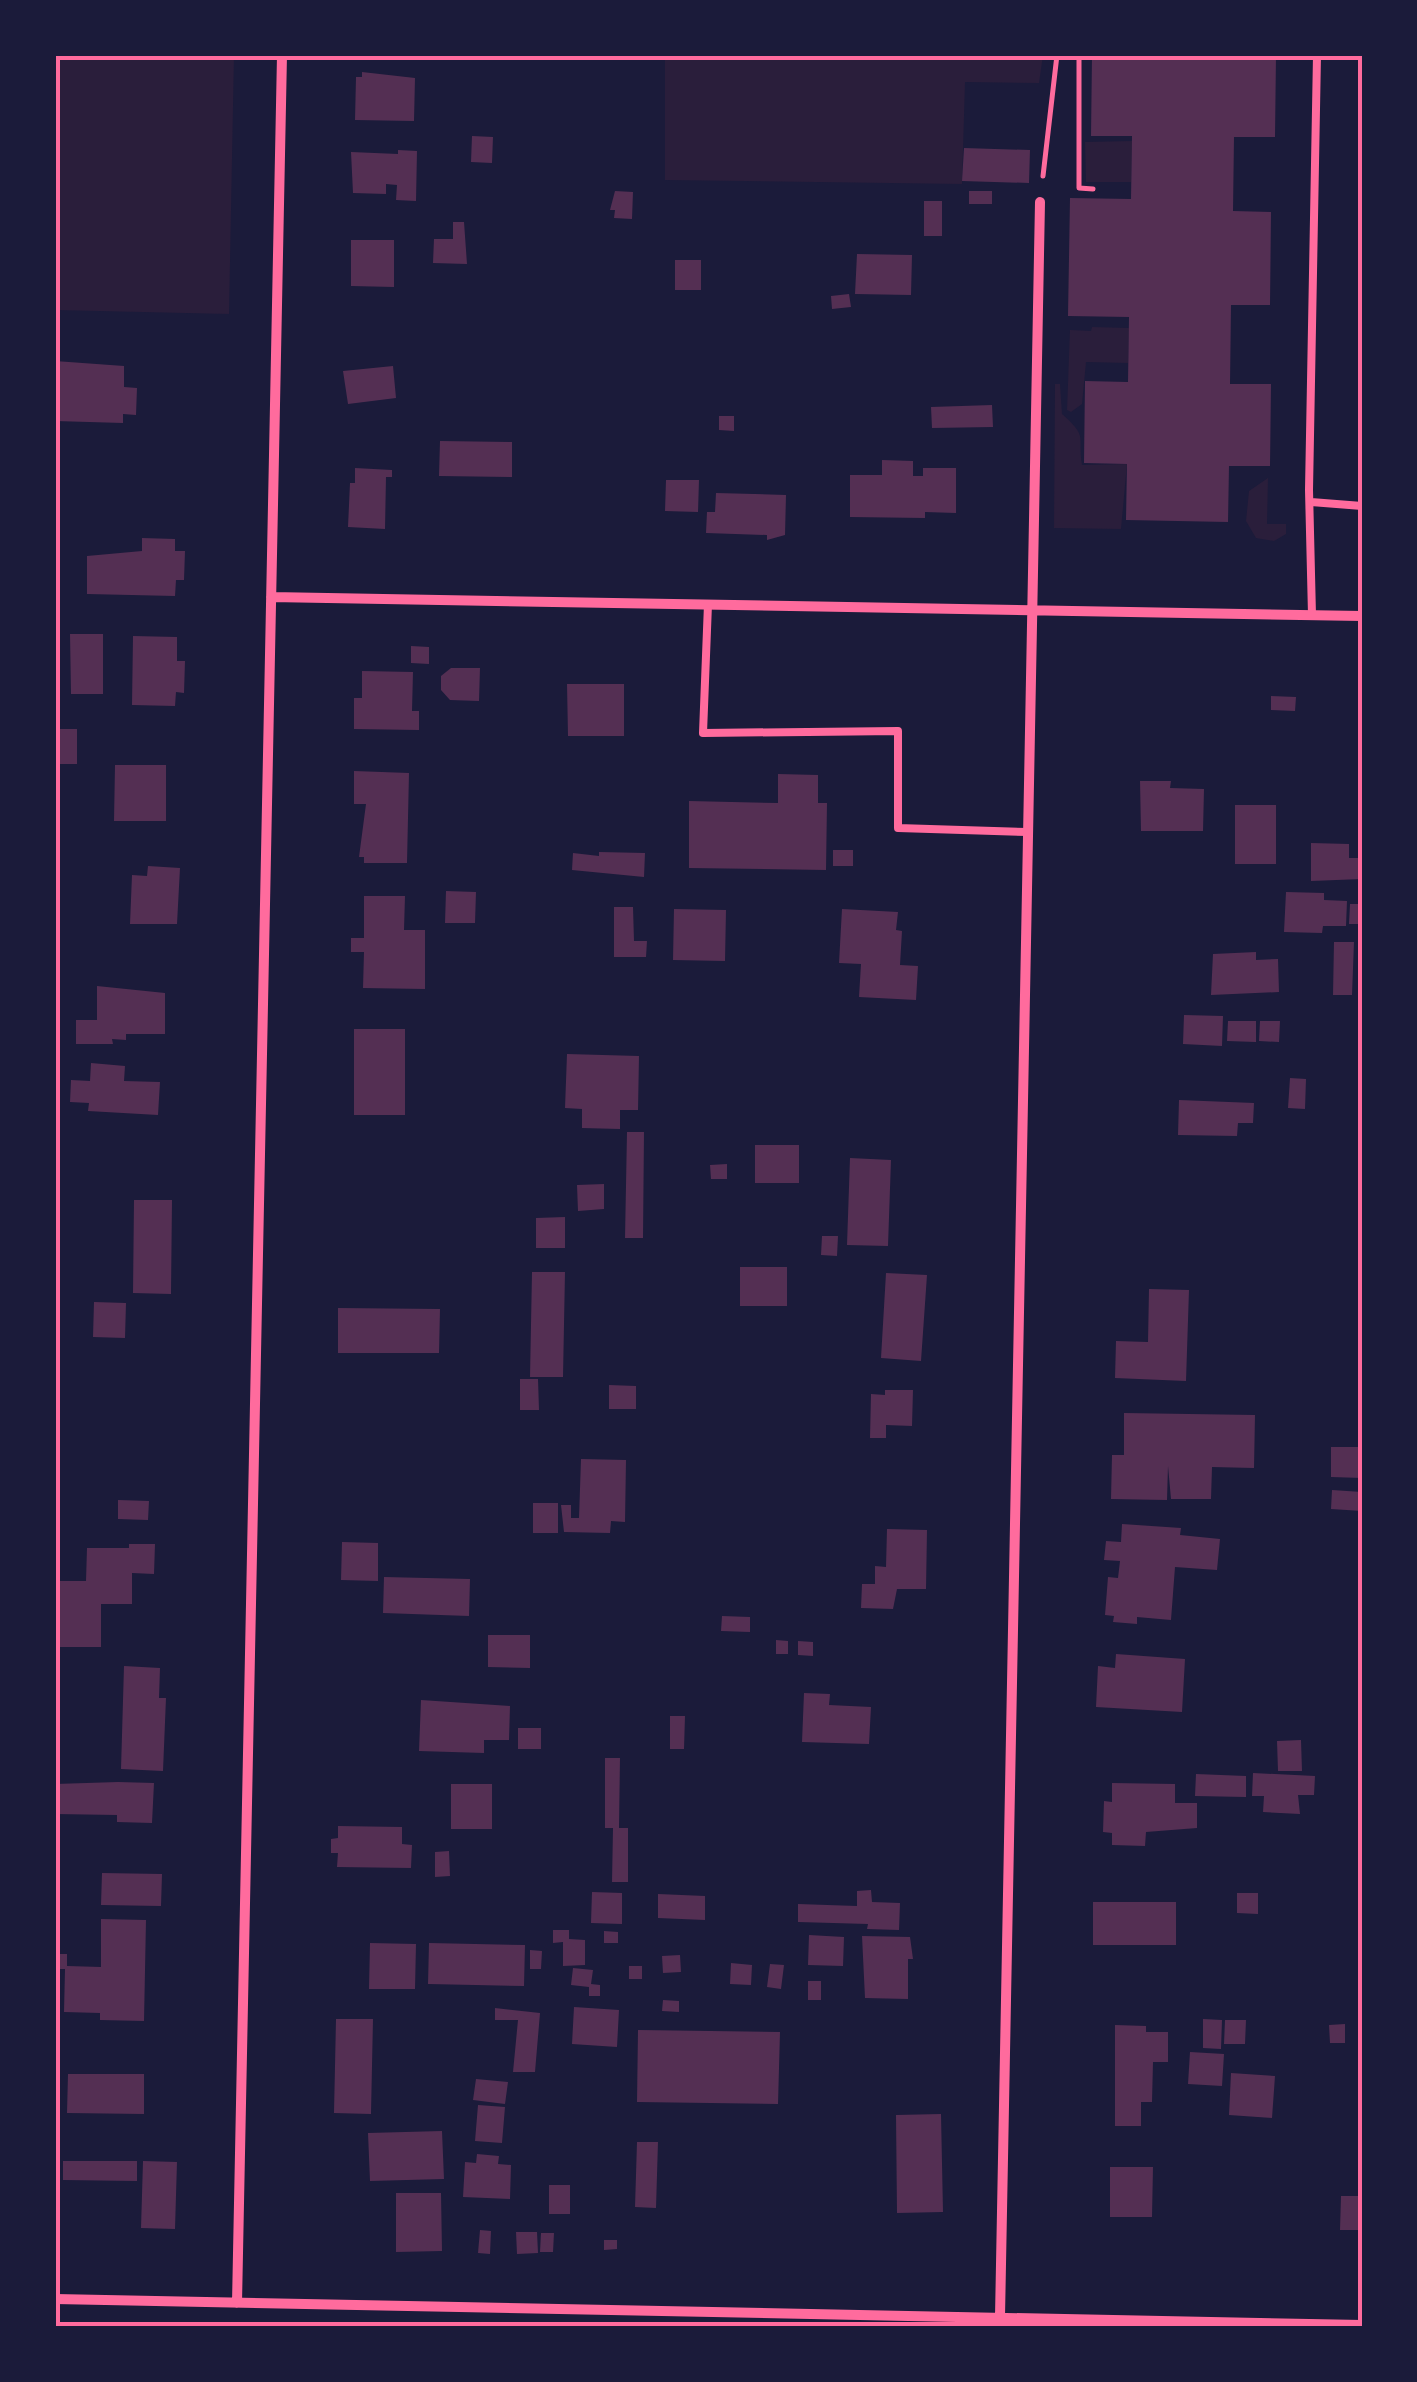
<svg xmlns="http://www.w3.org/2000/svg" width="1417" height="2382" viewBox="0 0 1417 2382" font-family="'DejaVu Sans',sans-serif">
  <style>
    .green { fill: #2a1e3b }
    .building { fill: #542f53 }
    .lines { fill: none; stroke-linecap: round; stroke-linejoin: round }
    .path { stroke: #ff6b9d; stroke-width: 5 }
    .service { stroke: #ff6b9d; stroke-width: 8 }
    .minor { stroke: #ff6b9d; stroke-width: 10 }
    .neatline { fill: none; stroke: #ff6b9d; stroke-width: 4 }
  </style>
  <rect width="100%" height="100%" fill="#1b1b3a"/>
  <path class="green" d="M55,55H234L229,314L55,310Z
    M665,55H1043L1039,83L965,82L962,184L665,180Z
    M1132,141L1131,182H1086L1085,142Z
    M1092,327L1129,328L1128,363L1086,362L1082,404L1071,412L1067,410L1070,330L1091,331Z
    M1055,384H1060L1062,414C1089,438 1077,435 1082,465L1127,464L1121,529L1054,528Z
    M1268,478L1267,524H1286V534L1274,541L1256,538L1246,521L1249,491Z"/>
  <path class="building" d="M1092,55H1276L1275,137H1234L1233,211L1271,212L1270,305H1231L1230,384H1271L1270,466H1229L1228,522L1126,520L1127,464L1084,463L1085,381L1128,382L1129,317L1068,316L1070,198L1131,199L1132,136H1091Z
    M362,72L415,78L414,121L355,120L356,77H362Z
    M472,136L493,137L492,163L471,162Z
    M964,148L1030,150L1029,183L962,181Z
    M398,150L417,151L416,201L396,200L397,185L386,184V194L353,193L351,152L398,154Z
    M615,191L633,192L632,219L614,218L615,210H610Z
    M969,191H992V204H969Z
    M924,201H942V236H924Z
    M453,222H464L467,264L433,263L434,239H453Z
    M351,240H394V287L351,286Z
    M857,254L912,255L911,295L855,294Z
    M675,260H701V290H675Z
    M849,294L851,307L832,309L831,296Z
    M55,361L124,366V387L137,388L136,415L123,414V423L55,421Z
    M393,366L396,398L348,404L343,371Z
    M992,405L993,427L932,428L931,407Z
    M719,416H734V431L719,430Z
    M440,441L512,442V477L439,476Z
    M882,460L913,461V476H923V468H956V513L925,512V518L850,517V475H882Z
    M355,468L392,470V477H386L385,529L348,527L350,483H355Z
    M666,480H699L698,512L665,511Z
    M716,493L786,495L785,535L767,540V535L706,533L707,512H715Z
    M142,538L175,539V551H185L184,580H176L175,596L87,594V556L142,551Z
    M70,634H103V694H71Z
    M133,636L177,637V661H185L184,693L176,692L175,706L132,705Z
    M411,646L429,647V664L411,663Z
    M451,668H480L479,701L450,700L441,690V676Z
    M362,671L413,672L412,711H419V730L354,729V698H362Z
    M567,684H624V736H568Z
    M1271,696L1296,697L1295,711L1271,710Z
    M55,729H77V764H55Z
    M115,765H166V821H114Z
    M354,771L409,773L407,863H364V857H359L366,804H354Z
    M778,774L818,775V803H827L826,870L689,868V801L778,803Z
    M1140,781H1171L1170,788L1204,789L1203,831H1141Z
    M1235,805H1276V864H1235Z
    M1311,843L1349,844V858H1362V879L1311,881Z
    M833,850H853V866H833Z
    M599,852L645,853L644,877L572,870L573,853L599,856Z
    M148,866L180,868L177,924H130L132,875L147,876Z
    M446,891L476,892L475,923H445Z
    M1286,892L1324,893V900L1347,901L1346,926H1323L1322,933L1284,932Z
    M364,896H405L404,930H425V989L363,988L364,952H351V938H364Z
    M1350,904H1362V924H1349Z
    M614,907H633L634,941H647L646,957H614Z
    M674,909L726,910L725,961L673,960Z
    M842,909L898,912L896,930L902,931L900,965L918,966L916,1000L859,997L861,964L839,963Z
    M1334,942H1354L1352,995H1333Z
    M1256,952V960L1278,959L1279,992L1211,995L1213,954Z
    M97,986L165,993V1034H126V1040L112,1039L113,1044H76V1020H97Z
    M1184,1015L1223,1016L1222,1046L1183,1044Z
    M1228,1021H1256V1042L1227,1041Z
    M1260,1021H1280L1279,1042L1259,1041Z
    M354,1029H405V1115H354Z
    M567,1054L639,1056L638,1110H620V1129L582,1128V1109L565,1108Z
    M91,1063L125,1066L124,1081L160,1082L158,1115L88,1111L89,1103L70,1102L71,1080L90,1081Z
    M1290,1078L1306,1079L1305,1109L1288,1108Z
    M1179,1100L1254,1103L1253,1123H1238L1237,1136L1178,1135Z
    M627,1132H644L643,1238H625Z
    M755,1145H799V1183H755Z
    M850,1158L891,1160L888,1246L847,1245Z
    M727,1164V1179H711L710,1165Z
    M604,1184V1209L578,1211L577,1185Z
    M134,1200H172L171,1294L133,1293Z
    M565,1217V1248H536V1218Z
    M822,1236H838L837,1256L821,1255Z
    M740,1267H787V1306H740Z
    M532,1272H565L563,1377H530Z
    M886,1273L927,1275L921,1361L881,1358Z
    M1149,1289L1189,1290L1186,1381L1115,1378L1116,1341L1148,1342Z
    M94,1302L126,1303L125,1338L93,1337Z
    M338,1308L440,1309L439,1353H338Z
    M520,1379H538L539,1410H520Z
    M609,1385L636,1386V1409H609Z
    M885,1390H913L912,1426L886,1425V1438H870L871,1394L885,1395Z
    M1124,1413L1255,1415L1254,1468L1212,1467L1211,1499H1171L1168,1466L1167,1500L1111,1499L1112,1455H1124Z
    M1331,1447H1362V1478L1331,1477Z
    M581,1459L626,1460L625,1522L611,1521L610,1533L564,1532L561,1505H571V1518H579Z
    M1332,1490L1362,1492V1511L1331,1509Z
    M118,1500L149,1501L148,1520L118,1519Z
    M533,1503H558V1533H533Z
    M1122,1524L1181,1528L1180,1535L1220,1539L1217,1570L1175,1567L1171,1620L1137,1617V1624L1113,1622L1114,1616L1105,1615L1108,1577L1118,1578L1120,1561L1104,1560L1106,1541L1121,1542Z
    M887,1529L927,1530L926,1589H897L893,1609L861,1608L862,1584H875V1566L886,1567Z
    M342,1542L378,1543V1581L341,1580Z
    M129,1544H155L154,1574L132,1573V1604H101V1647H55V1581H86L87,1548H129Z
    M384,1577L470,1579L469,1616L383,1613Z
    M722,1616L750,1617V1632L721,1631Z
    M488,1635H530V1668L488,1667Z
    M776,1640L788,1641V1654H776Z
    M798,1641L813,1642V1656L798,1655Z
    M1116,1654L1185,1659L1182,1712L1096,1707L1098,1666L1115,1668Z
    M124,1666L160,1668L159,1698H166L163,1771L121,1769Z
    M804,1693L830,1694L829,1705L871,1707L869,1744L802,1742Z
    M421,1700L510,1706L509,1740H484V1753L419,1751Z
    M670,1716H685L684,1749H670Z
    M518,1728H541V1749H518Z
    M1301,1740L1302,1771H1278L1277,1741Z
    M605,1758H620L619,1828H628V1882H612L613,1828H605Z
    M1253,1773L1315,1776L1314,1795H1298L1300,1814L1263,1812L1264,1796H1252Z
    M1196,1774L1246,1776V1797L1195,1796Z
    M118,1782L154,1783L152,1823L117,1822V1815L55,1814V1784Z
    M1112,1783L1175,1784V1803H1197V1828L1146,1832L1145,1846L1112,1845V1833L1103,1832L1104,1801L1112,1802Z
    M451,1784H492V1829H451Z
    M338,1826L402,1827V1844L412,1845L411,1868L337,1867L338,1853H331V1839L338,1838Z
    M449,1851L450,1876L435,1877V1852Z
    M102,1873L162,1874L161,1906L101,1905Z
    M871,1890L872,1902L900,1903L899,1930L867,1929L868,1924L798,1922V1904L857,1906V1891Z
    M592,1892L622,1893V1924L591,1923Z
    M1237,1893H1258V1914L1237,1913Z
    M658,1894L705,1896V1920L658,1918Z
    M1093,1902H1176V1945H1093Z
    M101,1919L146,1920L144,2021L100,2020V2013L64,2012L65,1969H55V1954H67V1966L101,1967Z
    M553,1930H569V1939L585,1940V1965L563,1966V1942L553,1943Z
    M604,1931L618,1932V1943H604Z
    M809,1935L844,1937L843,1966L808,1965Z
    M862,1936L910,1937L913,1959H908V1999L865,1998Z
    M370,1943L416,1944L415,1989H369Z
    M429,1943L525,1945L524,1986L428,1984Z
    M530,1950L542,1951L541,1969H530Z
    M680,1955L681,1972L663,1973L662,1956Z
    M731,1963L752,1965L751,1985L730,1984Z
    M770,1964L784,1965L781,1989L767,1987Z
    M629,1966H642V1979H629Z
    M573,1968L593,1970L591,1984L600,1985V1996H589V1987L571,1985Z
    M808,1981H821V2000H808Z
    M663,2000L679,2001V2012L662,2011Z
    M574,2007L619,2010L617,2047L572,2044Z
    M495,2008L540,2013L535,2072H513L518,2020H495Z
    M336,2019H373L371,2114L334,2113Z
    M1203,2019L1222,2020L1221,2049L1203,2048Z
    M1225,2020H1246L1245,2044H1224Z
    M1345,2024V2043H1330L1329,2025Z
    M1115,2025L1146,2026V2032H1168V2062H1153L1152,2102H1141V2126H1115Z
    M638,2030L780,2032L778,2104L637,2102Z
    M1190,2052L1224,2054L1222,2086L1188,2084Z
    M1231,2073L1275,2076L1272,2118L1229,2115Z
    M68,2074H144V2114L67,2113Z
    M476,2079L508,2082L505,2104L473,2100Z
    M478,2105L505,2107L502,2143L475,2141Z
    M941,2114L943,2212L897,2213L896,2115Z
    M442,2131L444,2179L370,2181L368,2133Z
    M637,2142H658L656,2208L635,2207Z
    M477,2154L499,2156L498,2164L511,2165L510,2199L463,2197L465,2162L476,2163Z
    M63,2161H137V2181L63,2180Z
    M143,2161L177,2162L175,2229L141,2228Z
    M1110,2167H1153L1152,2217H1110Z
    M549,2185H570V2214H549Z
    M396,2193H441L442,2251L396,2252Z
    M1341,2196H1362V2230H1340Z
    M480,2230L491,2231L490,2254L478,2253Z
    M516,2232H537L538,2253L517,2254Z
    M541,2233H554L553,2252H540Z
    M604,2240H617V2249L604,2250Z"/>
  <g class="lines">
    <path class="path" d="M1079,55V188L1093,189
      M1043,176L1057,55"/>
    <path class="service" d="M1311,502L1362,506
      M708,604L703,733L898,731V828L1028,832
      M1312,615L1309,490L1317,55"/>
    <path class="minor" d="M271,597L1362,616
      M55,2299L1362,2325
      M237,2303L282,55
      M1000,2317L1040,202"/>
  </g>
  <rect width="1417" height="2382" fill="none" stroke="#1b1b3a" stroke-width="115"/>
  <rect x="58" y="58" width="1302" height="2266" class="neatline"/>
</svg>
